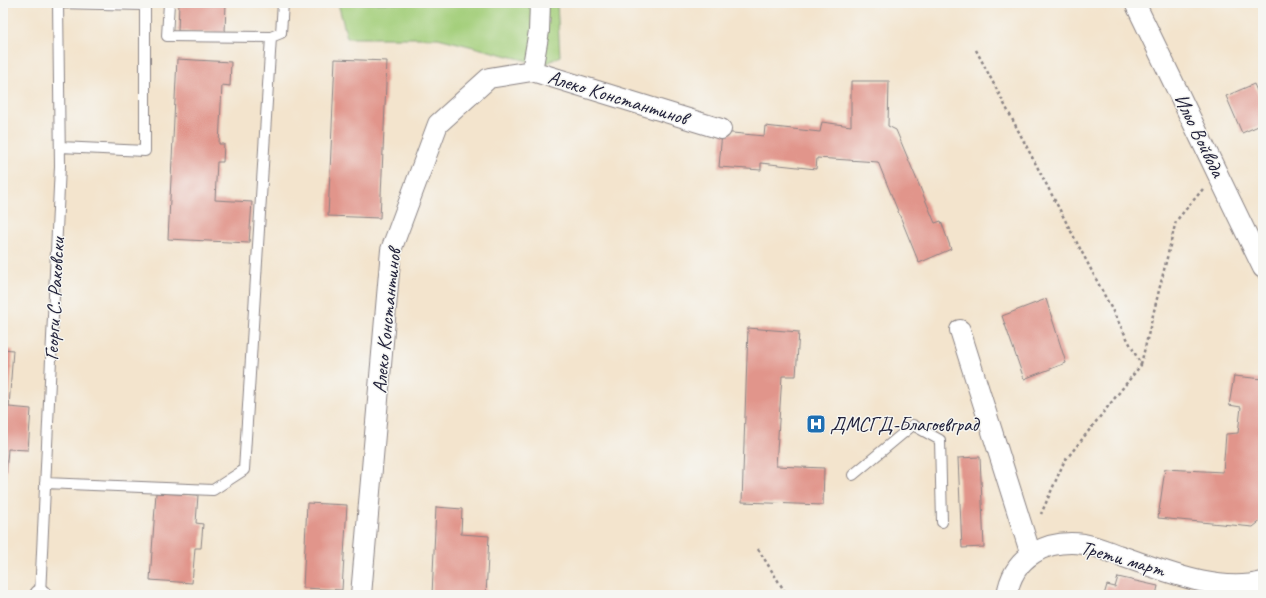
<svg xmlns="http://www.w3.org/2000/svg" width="1266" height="598" viewBox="0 0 1266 598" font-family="Caveat,sans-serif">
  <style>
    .green { fill: #a4cf7b; stroke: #63785b }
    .building { fill: #e1958b }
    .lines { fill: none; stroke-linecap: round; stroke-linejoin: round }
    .lane-casing { stroke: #8a8384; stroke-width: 12 }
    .street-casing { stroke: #8a8384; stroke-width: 22 }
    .path { stroke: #8a8384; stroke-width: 2.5; stroke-dasharray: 3 3; stroke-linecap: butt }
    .lane { stroke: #fff; stroke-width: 10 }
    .street { stroke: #fff; stroke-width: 20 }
    .labels { text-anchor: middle; stroke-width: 3; stroke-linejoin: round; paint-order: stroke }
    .street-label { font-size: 20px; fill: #22223b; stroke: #f6f6f2 }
    .poi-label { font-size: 20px; fill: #22223b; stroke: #f6f6f2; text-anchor: start }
  </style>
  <rect width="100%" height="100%" fill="#f6f6f2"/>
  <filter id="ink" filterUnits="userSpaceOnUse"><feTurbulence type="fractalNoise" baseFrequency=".025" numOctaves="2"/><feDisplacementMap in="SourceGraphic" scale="8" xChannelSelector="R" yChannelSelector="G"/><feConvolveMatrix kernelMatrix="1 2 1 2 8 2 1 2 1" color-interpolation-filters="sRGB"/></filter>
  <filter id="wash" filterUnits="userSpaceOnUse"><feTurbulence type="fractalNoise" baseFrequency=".012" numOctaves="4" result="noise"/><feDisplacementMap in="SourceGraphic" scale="16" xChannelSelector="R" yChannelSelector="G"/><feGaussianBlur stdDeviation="0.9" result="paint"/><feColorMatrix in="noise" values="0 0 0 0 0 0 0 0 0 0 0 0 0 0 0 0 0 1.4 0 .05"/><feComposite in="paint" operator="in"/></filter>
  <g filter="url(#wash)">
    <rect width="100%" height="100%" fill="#f3e4cd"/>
    <path class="green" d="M338,3H557L560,56L544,65L438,38H347Z"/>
    <g id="blocks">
      <path class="building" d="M179,3H226L225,33L178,31Z
        M177,59L231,62L230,86L222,85L219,144H224L223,162H217L215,200L252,202L249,243L168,239Z
        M335,59L387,61L380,218L328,216Z
        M851,81H889L888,126L896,130L935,223L941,221L951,249L919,263L878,162L817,158L816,169L761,163V170L719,167L722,132L764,136L765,126L820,132L822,122L851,126Z
        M1254,84L1263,105V124L1242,133L1226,96Z
        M1046,299L1066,363L1024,379L1002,316Z
        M748,328L799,332L796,376H782L776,466L824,468L823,505L742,502Z
        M3,349L13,350L9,407L31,409L28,450L8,449L4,498Z
        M1234,376L1263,379V519L1253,527L1158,518L1165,469L1223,472L1226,434L1238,433L1241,407L1229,405Z
        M980,457L984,547L962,548L958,458Z
        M156,493L198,495L196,523L203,524L201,548H195L192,583L150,580Z
        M307,503L347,505L342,590L303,588Z
        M436,507L462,509L461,534L489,536L486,595H432Z
        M1118,577L1158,586L1156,595H1104L1107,585L1115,587Z"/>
    </g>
  </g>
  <g filter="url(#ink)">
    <use href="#blocks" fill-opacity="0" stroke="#8a8384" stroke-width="1"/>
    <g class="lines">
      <defs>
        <path id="lane" d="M58,3L145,5V151L60,147
          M169,3L167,36L271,37
          M853,475L913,425L940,440L942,522
          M45,483L213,490L244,470L271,37L281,33L283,3
          M40,595L60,166L58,3"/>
        <path id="street" d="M1135,3L1263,268
          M532,71L539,31L540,3
          M960,330L1031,555
          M40,595H41
          M361,595L391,250L438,124L489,78L532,71L721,129
          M1007,595C1013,556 1047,539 1084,544C1096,546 1107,551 1118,555C1163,570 1216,594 1263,582"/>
      </defs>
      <use href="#lane" class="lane-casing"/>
      <use href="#street" class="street-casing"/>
      <path class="path" d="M976,50L1141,365L1064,462L1041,514
        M1141,364L1176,221L1203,189
        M758,549L787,595"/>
      <use href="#lane" class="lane"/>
      <use href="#street" class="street"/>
    </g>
  </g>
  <defs>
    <symbol id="hospital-square" viewBox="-11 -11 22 22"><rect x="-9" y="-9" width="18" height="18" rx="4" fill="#1f6fb2" stroke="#f6f6f2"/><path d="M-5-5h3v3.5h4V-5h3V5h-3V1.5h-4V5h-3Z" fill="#fff"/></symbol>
  </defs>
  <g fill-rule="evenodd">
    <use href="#hospital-square" x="805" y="413" width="22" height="22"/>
  </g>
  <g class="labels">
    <g class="street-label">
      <text transform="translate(618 97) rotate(17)" y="7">Алеко Константинов</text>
      <text transform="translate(1200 135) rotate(64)" y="7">Ильо Войвода</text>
      <text transform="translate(54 299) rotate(-87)" y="7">Георги С. Раковски</text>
      <text transform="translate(386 321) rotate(-84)" y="7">Алеко Константинов</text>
      <text transform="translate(1123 558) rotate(16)" y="7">Трети март</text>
    </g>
    <g class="poi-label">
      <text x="830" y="431">ДМСГД-Благоевград</text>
    </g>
  </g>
  <rect width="1266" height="598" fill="none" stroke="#f6f6f2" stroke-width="16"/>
</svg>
